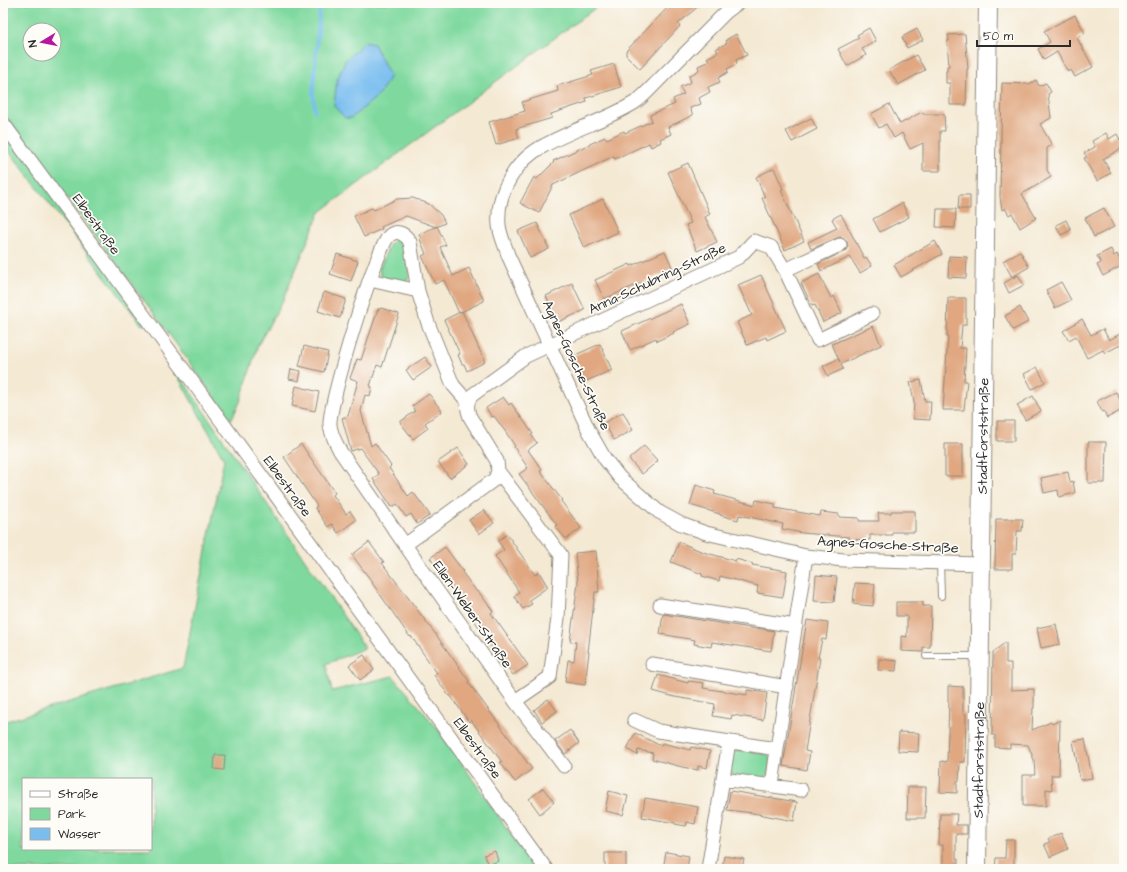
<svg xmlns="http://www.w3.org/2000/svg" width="1127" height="872" viewBox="0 0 1127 872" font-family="'Architects Daughter',sans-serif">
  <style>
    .green { fill: #7fd99f; stroke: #558265; fill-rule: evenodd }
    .water { fill: #7abef0; stroke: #52748e }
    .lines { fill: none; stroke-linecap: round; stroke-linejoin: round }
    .stream { stroke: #7abef0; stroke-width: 3.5 }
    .building { fill: #e0a781 }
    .lane-casing { stroke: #908a7f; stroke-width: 8 }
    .street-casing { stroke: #908a7f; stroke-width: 15 }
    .secondary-casing { stroke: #908a7f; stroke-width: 20 }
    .lane { stroke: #fff; stroke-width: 6 }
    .street { stroke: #fff; stroke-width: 13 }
    .secondary { stroke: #fff; stroke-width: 18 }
    .labels { text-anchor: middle; stroke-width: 3.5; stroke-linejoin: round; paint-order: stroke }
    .street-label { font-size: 14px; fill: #2b2b2b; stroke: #fdfcf7 }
  </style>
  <rect width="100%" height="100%" fill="#fdfcf7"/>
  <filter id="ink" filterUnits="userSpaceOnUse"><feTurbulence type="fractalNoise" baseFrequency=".025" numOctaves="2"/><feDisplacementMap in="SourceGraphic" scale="8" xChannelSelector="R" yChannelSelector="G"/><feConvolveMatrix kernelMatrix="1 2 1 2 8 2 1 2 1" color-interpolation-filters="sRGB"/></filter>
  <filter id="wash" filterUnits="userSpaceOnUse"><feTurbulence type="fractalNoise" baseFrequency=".012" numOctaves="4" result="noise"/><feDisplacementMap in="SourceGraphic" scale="16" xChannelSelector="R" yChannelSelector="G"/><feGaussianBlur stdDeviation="0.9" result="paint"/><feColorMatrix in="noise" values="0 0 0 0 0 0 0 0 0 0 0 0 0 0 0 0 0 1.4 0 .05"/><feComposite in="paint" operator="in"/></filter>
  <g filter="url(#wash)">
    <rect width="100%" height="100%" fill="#f4e9d3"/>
    <path class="green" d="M3,3H602L320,212L283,300L258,345L240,402L231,420L161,323L3,112ZM30,30H54V54H30Z
      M3,123L149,323L142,325L3,143Z
      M395,239H399L404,242L410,275L407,281L398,283L381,276L379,269L390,244Z
      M167,357L365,648L326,664L332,691L393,676L437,728L535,869H3V722L183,668L224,459ZM23,779H151V849H23Z
      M741,750L767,754L770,757C770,762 770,769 769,773C764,786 739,776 729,774L730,755L734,751Z"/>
    <path class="water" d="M364,42L374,44L390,76L379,95L351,118H345L334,106L337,80L345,61Z"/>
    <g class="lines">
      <path class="stream" d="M315,111L313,92L320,3"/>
    </g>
    <g id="blocks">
      <path class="building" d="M672,3H702L678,24L680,26L640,69L626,55V51Z
        M1075,15L1085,33L1077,38L1093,67L1075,77L1071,70L1068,72L1057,52L1044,60L1038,49L1050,42L1044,31Z
        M869,28L876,41L862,49L866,55L847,66L838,49L859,38L857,35Z
        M917,29L923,40L907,48L902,37Z
        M736,34L747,55L736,60L737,64L727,69L728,72L718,78L720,82L708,87L710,92L699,98L701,104L690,108L693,115L668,127L671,134L660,139L661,142L651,147L649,143L615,159L614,156L553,185L539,213L520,203L534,177L537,179L554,162L553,161L605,137L607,139L624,131L625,133L652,121L650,115L675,104L673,99L684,94L680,87L691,82L689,76L699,70L698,66L709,61L707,58L718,52L716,49L727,43L726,40Z
        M965,34L968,69H967L966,105H950V83H946V71H947V66H949L947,41H949L948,35Z
        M916,55L925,70L898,85L889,70Z
        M614,64L621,87L586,98L587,102L551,114L552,118L516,129L519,138L496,145L489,122L525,111L522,102L558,91L557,86L593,75L591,71Z
        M1036,80L1039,86L1046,83L1051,92L1048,94L1051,118L1040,124L1052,145L1047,148V170L1051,177L1022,194L1036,218L1020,228L1012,213L1009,215L1005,208L1002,210L1000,197L1002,83L1029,84Z
        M889,104L900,124L922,112L923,114H944L945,131H940V171H923V143L910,149L902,133L894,138L886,124L879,128L871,114Z
        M811,118L817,129L792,142L786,131Z
        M1106,133L1109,139L1117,134L1124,147L1103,159L1111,173L1097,181L1084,158L1087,157L1084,153L1095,147L1092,141Z
        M688,163L710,214L705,217L717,242L697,251L686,225L691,223L668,172Z
        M774,168L783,189L781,190L804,241L785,250L762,198L765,197L756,177Z
        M959,195H970V209H958Z
        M413,198L429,204L441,215L445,223L436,227L406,216L381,227L382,229L364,237L354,216L372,208L374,210L397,199Z
        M603,199L618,232L584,248L569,215Z
        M902,203L909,217L880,232L873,219Z
        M1104,208L1114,227L1094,237L1085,218Z
        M937,209H956L955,228L936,227Z
        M841,214L864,258L866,257L872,266L860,273L850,257L821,271L818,264L843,252L846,250L848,246L847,242L844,238L840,237L837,238L811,249L808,242L837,228L832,219Z
        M1066,220L1071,230L1061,235L1056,225Z
        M537,223L549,249L530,258L518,231Z
        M437,226L446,245L440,247L453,276L469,268L484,301L459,313L444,280L435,284L422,256L426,254L420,239H421L419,234Z
        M935,241L942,254L901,277L894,265Z
        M1111,249L1114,256L1117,254L1123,265L1103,276L1097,265L1101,263L1097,256Z
        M665,251L673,269L604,299L595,280L630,264L631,266Z
        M1020,251L1029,267L1012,277L1003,261Z
        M337,254L358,261L351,281L330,274Z
        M949,256L967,257L966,278L948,277Z
        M819,274L831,298L834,296L842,313L823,322L815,305L812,306L801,283Z
        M761,275L786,331L767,340L766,337L747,345L737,322L752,315L738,285Z
        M1018,275L1024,285L1009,293L1004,283Z
        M1061,282L1071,300L1055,308L1046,290Z
        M572,283L585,310L558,322L546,296Z
        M324,292L346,299L340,318L318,311Z
        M948,298H966V325H962L960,348H966L964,381H967L964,410H943L948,336L947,337Z
        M681,304L690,324L673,332L674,333L657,341L656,338L630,350L622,331Z
        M1020,307L1028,322L1013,330L1005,316Z
        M381,308L399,314L382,367L377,365L370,386L372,387L370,396L365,395L361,411L371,446L375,443L391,466L389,468L408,496L413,492L430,515L417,524L411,514L406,517L397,504L392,507L373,479L379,474L360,448L351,451L342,418L348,416L358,381L350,378L357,359L361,360L378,309H380Z
        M462,311L485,362L467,371L464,364H462L458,355L460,354L444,320Z
        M1082,319L1091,335L1103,329L1109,340L1124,332V343L1105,353L1103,350L1087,358L1076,336L1069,340L1063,331Z
        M873,326L881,345L841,364L843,369L828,376L823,366L838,359L840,362L832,344Z
        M600,344L612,370L584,382L573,356Z
        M304,346L328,352L324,372L299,366Z
        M425,357L432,367L413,380L406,370Z
        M1037,367L1045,382L1032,389L1024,374Z
        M291,369L301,371L299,381L289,379Z
        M921,380L925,401H931L930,420L913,419L914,402L910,382Z
        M296,386L319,392L315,411L292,406Z
        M1116,392L1124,407V409L1107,418L1104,411L1102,412L1097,401Z
        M429,394L442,411L425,423L428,428L413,439L400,422L415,411L412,406Z
        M1033,396L1041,411L1025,420L1017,405Z
        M503,397L509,405L511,403L533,434L531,435L537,443L528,450L542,470L540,471L562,500L561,501L581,528L568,538H565L555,526L557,525L519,474L528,468L514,447L515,446L505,431L494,416L492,417L486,408Z
        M623,412L633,430L614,440L604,423Z
        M997,421H1014V441H997Z
        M1088,442H1106L1105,483H1088Z
        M301,444L335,493L333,495L346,514L350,511L356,520L338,533L332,524L328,527L315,508L317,506L284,457Z
        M945,444H963V476H945Z
        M644,446L658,461L642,474L629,459Z
        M458,448L469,464L450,478L438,462Z
        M1068,472L1070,482L1073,481L1075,493L1059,497L1058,490L1044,493L1041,478Z
        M696,485L715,491L714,494L755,505L756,500L775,504V508L820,516L821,512L839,514V517L859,518V521H879L878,513H891V511H915V532H892V535H870V540L849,539V537L802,533L782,529L783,524L739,515L738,520L720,515V514L690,505Z
        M484,510L494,523L479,534L469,520Z
        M996,519H1023L1022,531H1017L1016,554H1012V569H995Z
        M507,534L535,575L539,572L548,587L529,600L532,604L523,609L514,596L519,592L495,556L504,550L498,541Z
        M369,542L384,562L382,563L434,632L469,681L468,682L532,769L515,782L500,762H502L471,720L469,722L450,695L449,696L434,675L437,673L411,636L410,637L372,583H373L352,555Z
        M679,542L703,552L736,561V559L753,564L752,565L787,571L783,597L757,593L758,586L720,576L719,581L702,576V574L671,562Z
        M445,547L463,571L462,572L477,592L478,591L493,611L491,613L528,665L513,675L430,558Z
        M596,551L599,592H595L588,652H589L585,685L565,682L568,660L574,661L576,642L570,641L578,583L575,553Z
        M816,575L837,577L834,602L814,601Z
        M855,583L875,584L873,606L853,604Z
        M896,602H923V606H931L930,647H923V652L901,651V636L907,637V616H896Z
        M663,614L757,629V628L774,631L771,651L712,642L711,647L694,644L695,640L660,634Z
        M807,620L828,623L826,640L822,639L818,658H820L805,751L810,752L807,770L783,766Z
        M1056,624L1060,644L1041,648L1037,628Z
        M1006,642V663H1011V690L1034,689V708H1033L1032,730L1051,722L1052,724L1060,720L1059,775H1051L1052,790L1046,789V806H1023V775H1035L1034,760L1028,745L1010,744V748L995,747V735H992L993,652Z
        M364,655L374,670L360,680L349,665Z
        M879,659L897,661L896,671L878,670Z
        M658,675L688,683V681L704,683L703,688L747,695V690L767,693L763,720L732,715L731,719L713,716L715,704L675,697L653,691Z
        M948,686L963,687V713L966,714L965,762H960L959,781H957V793L940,792L941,761L947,762L949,702H948Z
        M548,699L557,711L542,722L534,710Z
        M570,730L579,743L565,754L555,741Z
        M899,732L919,733L918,752L898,751Z
        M635,733L661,746L662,743L690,750L691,747L710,751L707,768L698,766V770L682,767L652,759L653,753L638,750L637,755L627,749Z
        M1085,739L1092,778L1080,780L1073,741Z
        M215,755H225L224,770L214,769Z
        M908,787H926L925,818H907Z
        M543,788L554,802L540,814L529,799Z
        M609,791L628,796L623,815L605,811Z
        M730,791L797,802L794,821L753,813L727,810Z
        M645,798L698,807L695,824L687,822L686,826L675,824V823L642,817Z
        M940,814H957L956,825H967V834H956V859H958V869H943V845H939Z
        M1061,833L1068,849L1050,857L1044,844L1050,842L1048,839Z
        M1006,840H1014V869H995L996,858H1005Z
        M495,851L498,861L488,865L484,855Z
        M666,852L689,856L687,869H663Z
        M605,853H626V869H605Z
        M724,856L744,859L742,869H722Z"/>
    </g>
  </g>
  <g filter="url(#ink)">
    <use href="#blocks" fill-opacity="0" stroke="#908a7f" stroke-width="1"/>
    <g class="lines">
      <defs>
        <path id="lane" d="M940,562L941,596
          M926,656H979"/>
        <path id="street" d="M738,3L726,12L648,91C644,95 639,100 634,103C606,120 574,129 545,145C516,160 496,192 499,225C500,235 505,245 508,255L589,431L605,459L620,478L659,512L681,524L706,533L806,556L844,560L980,564
          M3,123L277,497L546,869
          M785,270L840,245
          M370,280L418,291
          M467,401L453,385L428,323L418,291L410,242C406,235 398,229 390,235C377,244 328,405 330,425C331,435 336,443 340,451L405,545L515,701L550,677L558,618L561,555L498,471L497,461L470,417C467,409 466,404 471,396L526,356L739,257L754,241L771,247L785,270L818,340L872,314
          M405,545L495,479L498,471
          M660,605L796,626
          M652,664L787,687
          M515,701L564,766
          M634,720L658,731L777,749L806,556
          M723,779L801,790
          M772,786L777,749
          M708,869L729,742"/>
        <g id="secondary">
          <path id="s1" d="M977,869L988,3"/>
        </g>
      </defs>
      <use href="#lane" class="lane-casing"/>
      <use href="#street" class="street-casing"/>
      <use href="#secondary" class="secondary-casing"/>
      <use href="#lane" class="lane"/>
      <use href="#street" class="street"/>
      <use href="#secondary" class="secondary"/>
    </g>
  </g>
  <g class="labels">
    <g class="street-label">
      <text transform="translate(97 224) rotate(54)" y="5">Elbestraße</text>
      <text transform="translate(657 278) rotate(-25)" y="5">Anna-Schubring-Straße</text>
      <text transform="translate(577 365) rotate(65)" y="5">Agnes-Gosche-Straße</text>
      <text dy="5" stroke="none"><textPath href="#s1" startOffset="433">Stadtforststraße</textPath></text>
      <text transform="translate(288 486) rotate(54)" y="5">Elbestraße</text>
      <text transform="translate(888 544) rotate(3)" y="5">Agnes-Gosche-Straße</text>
      <text transform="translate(473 614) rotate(55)" y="5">Ellen-Weber-Straße</text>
      <text transform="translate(478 748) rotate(54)" y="5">Elbestraße</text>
      <text dy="5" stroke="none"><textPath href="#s1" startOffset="109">Stadtforststraße</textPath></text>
    </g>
  </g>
  <rect width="1127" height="872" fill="none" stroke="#fdfcf7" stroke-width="16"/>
  <rect x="22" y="778" width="130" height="72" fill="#fdfcf7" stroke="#a9a8a5"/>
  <rect x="30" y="791" width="20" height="6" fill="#ffffff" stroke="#a9a8a5"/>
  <text x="58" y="798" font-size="12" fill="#2b2b2b">Straße</text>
  <rect x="30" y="808" width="20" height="12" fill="#7fd99f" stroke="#a9a8a5"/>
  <text x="58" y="818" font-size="12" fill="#2b2b2b">Park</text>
  <rect x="30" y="828" width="20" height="12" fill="#7abef0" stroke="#a9a8a5"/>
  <text x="58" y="838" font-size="12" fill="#2b2b2b">Wasser</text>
  <g transform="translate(42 42) rotate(260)"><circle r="19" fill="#fdfcf7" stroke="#a9a8a5"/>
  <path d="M0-3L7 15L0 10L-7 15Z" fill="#b5179e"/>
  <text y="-6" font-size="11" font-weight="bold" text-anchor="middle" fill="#2b2b2b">N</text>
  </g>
  <path d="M977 40v6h93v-6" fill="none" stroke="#2b2b2b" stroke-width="2"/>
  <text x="983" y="40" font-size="12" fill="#2b2b2b" stroke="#fdfcf7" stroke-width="3" paint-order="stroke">50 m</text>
</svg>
